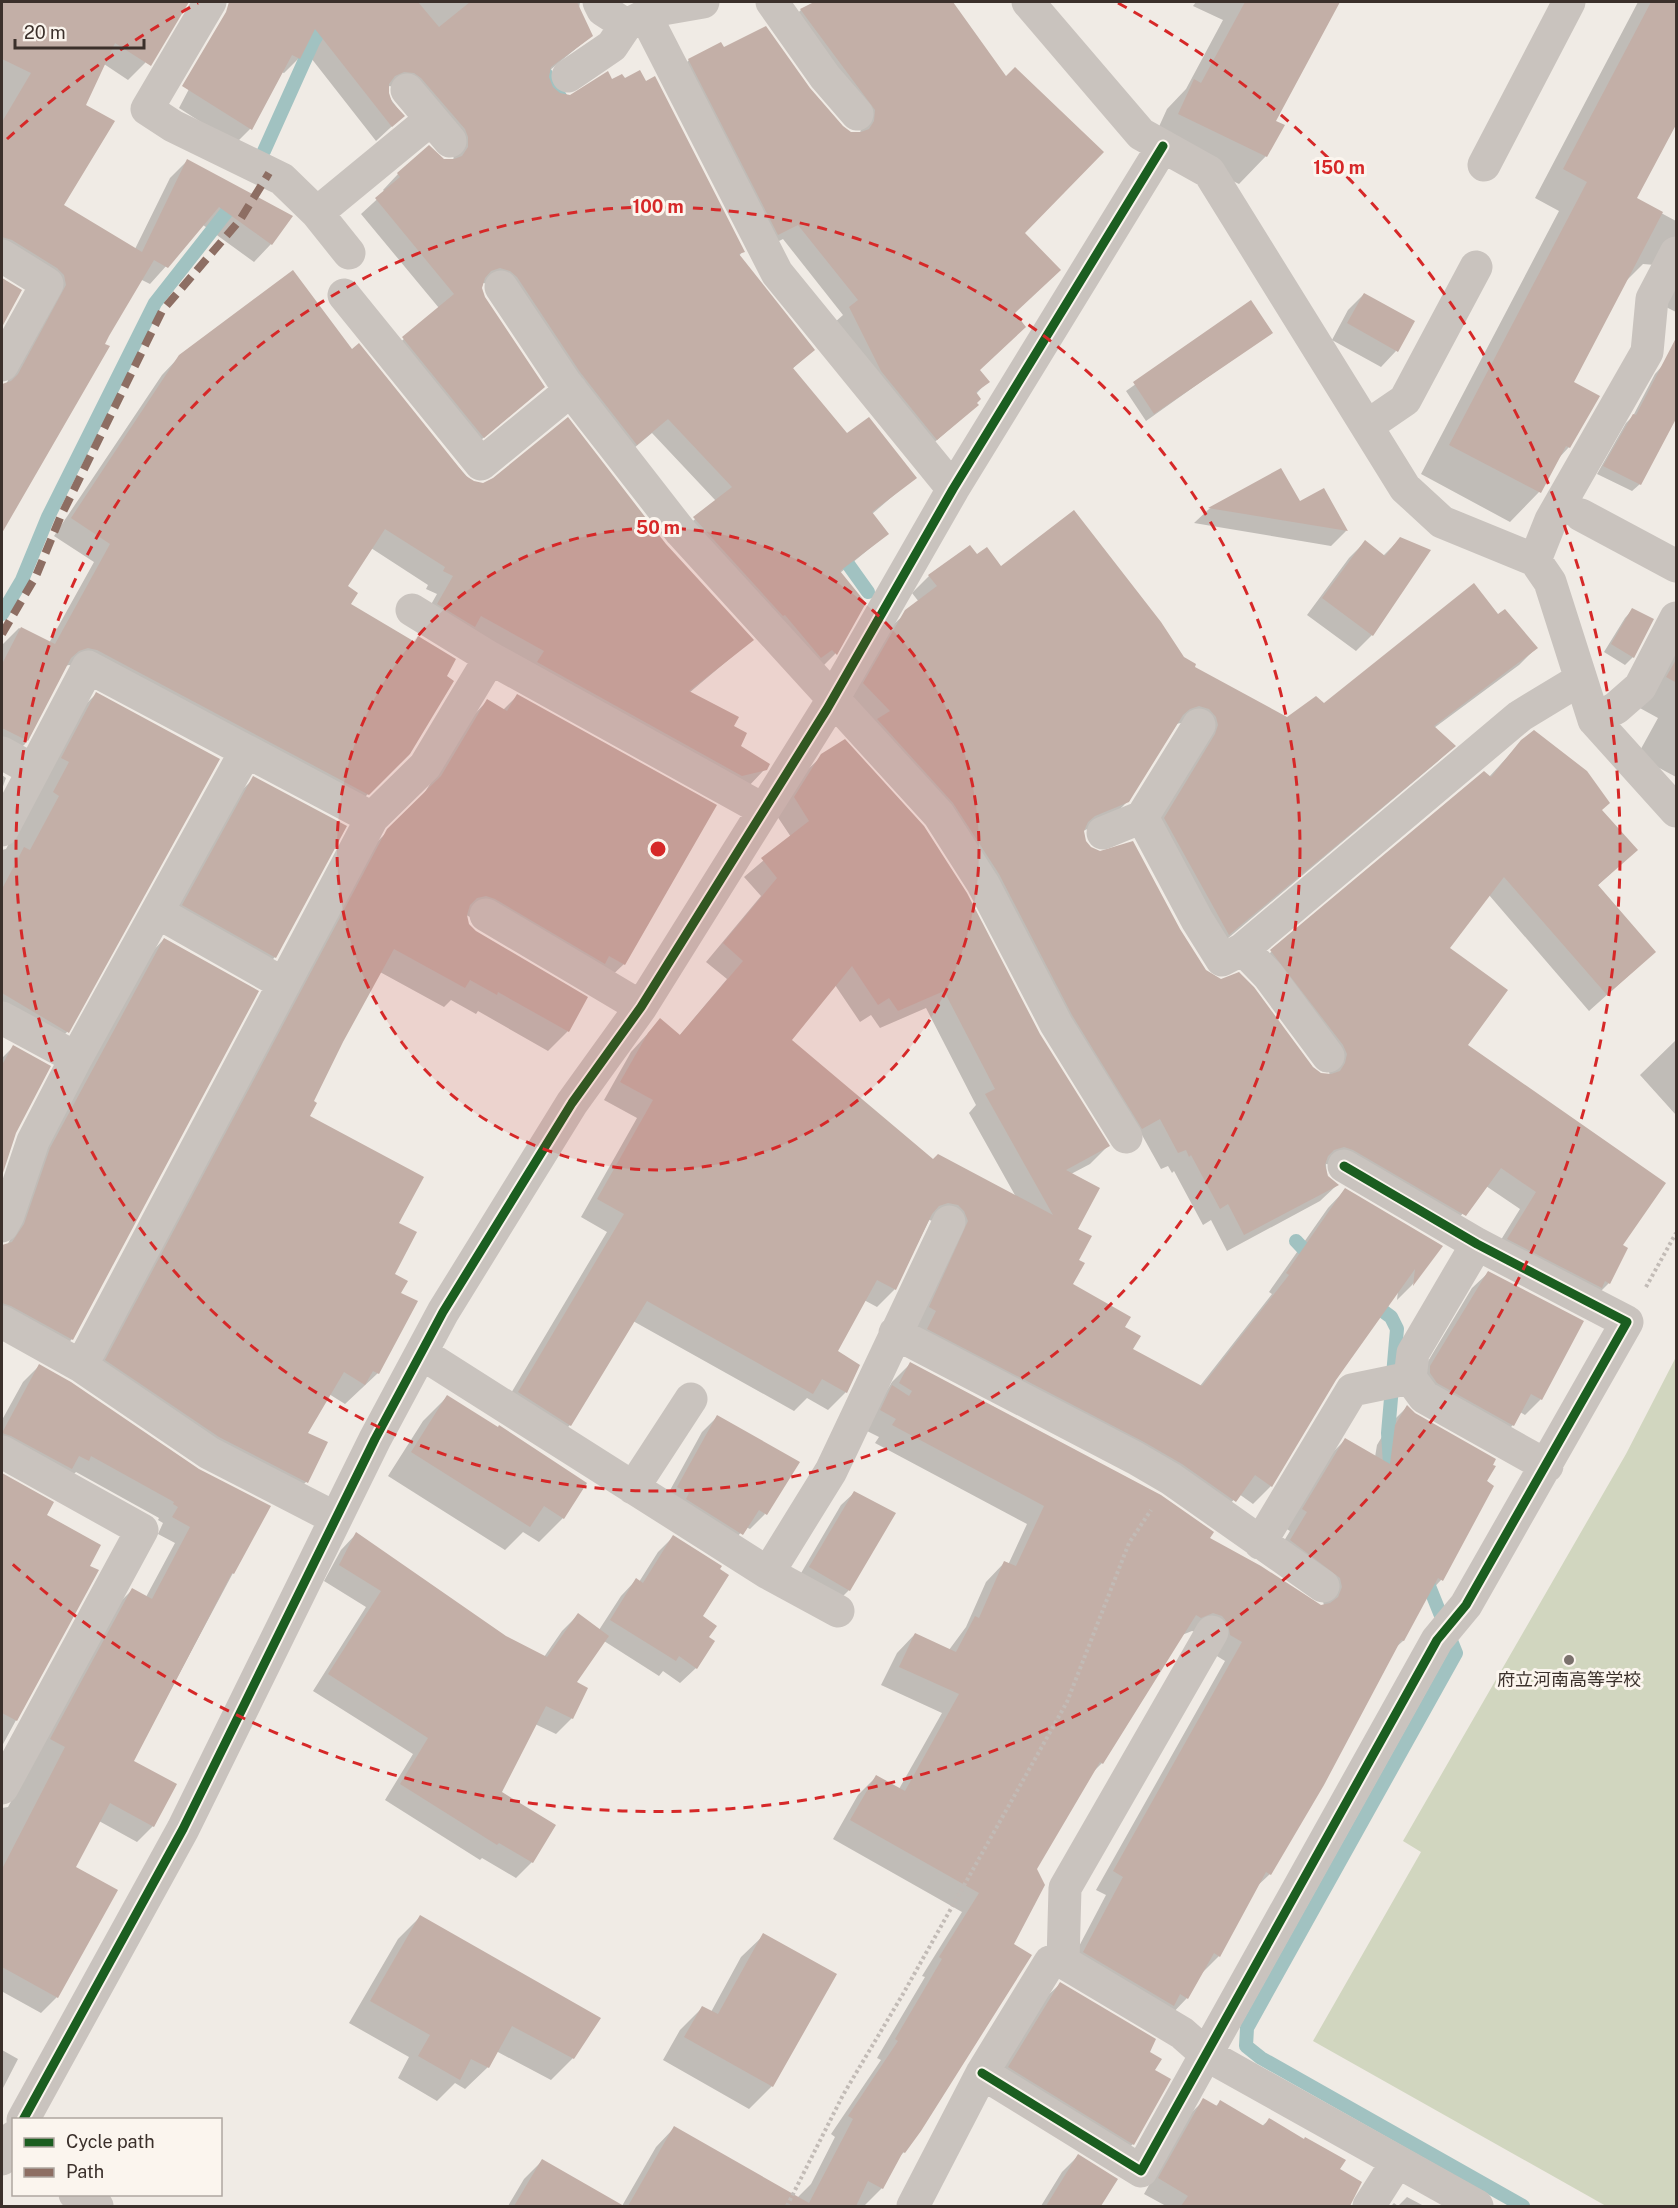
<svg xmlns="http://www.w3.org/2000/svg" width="1678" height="2208" viewBox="0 0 1678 2208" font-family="'Public Sans','Noto Sans JP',sans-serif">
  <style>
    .green { fill: #d1d6bf }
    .shadow { fill: #0003; fill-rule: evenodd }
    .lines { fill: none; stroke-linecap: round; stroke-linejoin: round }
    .stream { stroke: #a1c2c1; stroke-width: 14 }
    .building { fill: #c3afa7; fill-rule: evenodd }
    .path { stroke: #c2bbb6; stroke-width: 4; stroke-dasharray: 3 3; stroke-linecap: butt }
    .minor { stroke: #c9c3be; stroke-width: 33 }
    .quiet { stroke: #8d6e63; stroke-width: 8; stroke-dasharray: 15 8; stroke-linecap: butt }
    .cycleway-casing { stroke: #fbf5ee; stroke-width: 13 }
    .cycleway { stroke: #1b5e20; stroke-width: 9 }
    .ring { fill: none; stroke: #d62828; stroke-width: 3; stroke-dasharray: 10 8 }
    .poi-dot { fill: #7a716c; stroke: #fbf5ee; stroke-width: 2 }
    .labels { text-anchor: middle; stroke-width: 6; stroke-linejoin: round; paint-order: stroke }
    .poi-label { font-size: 18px; fill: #3b302b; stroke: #fbf5ee }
    .centre { fill: #d62828; stroke: #fbf5ee; stroke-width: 3 }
    .ring-label { font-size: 18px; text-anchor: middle; font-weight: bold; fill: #d62828; stroke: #fbf5ee; stroke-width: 6; stroke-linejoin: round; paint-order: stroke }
  </style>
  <rect width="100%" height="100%" fill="#f0ebe5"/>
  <path class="green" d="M1676,1357V2206H1606L1313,2041L1421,1852L1403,1841L1626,1454Z"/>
  <path class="shadow" d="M2,2H174L145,63L128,80L104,64L84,106L62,206L135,249L170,178L187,161L291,217L271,244L254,262L203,225L150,284L140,279L107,335L17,502L2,518V385L6,384L47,312L2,261Z
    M235,2H580L579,9L591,36L549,71L551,87L743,251L739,256L813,350L792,369L847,436L915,477L872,514L887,534L840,573L864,603L835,654L821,668L679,533L716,501L652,433L621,459L494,285L483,283L481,289L484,298L543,387L468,451L388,353L439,308L361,214L385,192L383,190L398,174L442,160L453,161L454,154L397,87L388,86L387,94L403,116L376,141L304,49L299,58L284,73L281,72L250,129L235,144L179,108Z
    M817,2H824L826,8L834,2H951L969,30L1023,233L1013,313L979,370L988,381L976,394L977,405L921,454L834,323L843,315L783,239L763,249L674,75L689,60L724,49L851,133L860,134L861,127L785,25L801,10Z
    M1196,2H1338L1274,121L1266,156L1239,184L1152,142L1167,109L1186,89L1223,20L1193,6Z
    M1638,2H1676V119L1635,199L1676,221V312L1658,303L1655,265L1643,264L1624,283L1572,383L1569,447L1557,460L1539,492L1510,522L1421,474L1559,211L1535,198Z
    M2,278L20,291L2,324Z
    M1364,294L1396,351L1381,367L1332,340L1348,310Z
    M1251,302L1271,332L1146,421L1126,391Z
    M351,351L473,483L665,545L752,640L689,693L732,727L739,746L765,769L747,788L421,622L437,594L426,589L428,585L371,548L346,586L349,604L413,643L418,638L409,753L350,812L79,668L69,665L65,666L25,744L7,761L2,759V645L19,628L49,643L94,562L54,536L162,375L180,356Z
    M1662,366L1640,484L1632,491L1597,474L1626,423L1633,416L1655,374Z
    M1281,470L1299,503L1323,490L1346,531L1331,546L1194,523L1209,509Z
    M1401,538L1372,635L1356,651L1307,615L1349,558L1365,542L1383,556Z
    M977,556L1183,658L1193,668L1288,719L1324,705L1498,616L1536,648L1519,665L1434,728L1454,746L1437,762L1214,950L1147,836L1181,723L1176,724L1128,801L1110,819L1083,831L1084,840L1090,849L1179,930L1205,971L1312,1068L1321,1075L1330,1076L1327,1063L1254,969L1271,952L1489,777L1522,741L1601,810L1636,850L1597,886L1654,951L1637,968L1589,1011L1489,895L1448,949L1466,1045L1620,1246L1609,1283L1592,1300L1491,1256L1520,1209L1486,1186L1447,1232L1336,1166L1326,1164L1327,1177L1337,1185L1320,1201L1227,1251L1211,1220L1203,1225L1174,1171L1172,1173L1168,1166L1161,1169L1142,1135L1125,1145L983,893L847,701L888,629L919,602L912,593L929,576Z
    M1632,610L1633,657L1625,665L1604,652L1625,618Z
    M1676,649V777L1637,756L1658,718L1638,707Z
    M96,694L67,1032L50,1049L2,1019V850L6,849L78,712Z
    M517,696L624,964L604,983L466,915L468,924L568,1031L548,1051L478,1011L476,1014L451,1000L444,1007L380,972L341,1042L312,1102L308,1116L397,1223L393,1275L399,1293L416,1302L378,1373L345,1404L329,1394L306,1433V1482L287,1501L87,1380L368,851L422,797L468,721L487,701L503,710Z
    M822,756L1039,1035L1108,1146L1090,1164L1071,1174L1077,1261L1071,1285L1123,1328L1131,1350L1200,1386L1272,1294L1269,1292L1328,1208L1345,1190L1441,1246L1412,1285L1397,1300L1398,1291L1335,1380L1271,1486L1253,1504L1239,1494L1217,1518L913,1325L940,1223L929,1220L895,1289L877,1307L864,1300L836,1351L846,1392L828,1410L807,1398L794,1411L633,1321L570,1425L552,1443L501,1410L607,1232L581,1217L637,1118L604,1100L631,1052L660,1020L679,1036L727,979L706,962L761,896L744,877L791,837L777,816L803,774ZM835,985L860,1022L871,1015L880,1028L926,1008L976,1105L969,1113L1016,1197L933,1160L790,1040Z
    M2,775L6,778L2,789Z
    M254,778L275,957L260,972L168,920L239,793Z
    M164,939L72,1339L58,1354L2,1323V1246L7,1245L10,1240L36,1165L150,954Z
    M1676,1040V1115L1640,1075Z
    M13,1047L15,1132L2,1169V1058Z
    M1488,1273L1541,1399L1525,1415L1520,1412L1513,1425L1497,1441L1415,1383L1472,1288Z
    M910,1364L1320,1606H1324L1322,1596L1273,1559L1290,1531L1285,1528L1327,1458L1345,1440L1375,1457L1377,1445L1389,1425L1407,1407L1492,1486L1441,1580L1428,1594L1403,1641L1394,1649L1270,1874L1254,1889L1219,1956L1200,1975L1187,1998L1169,2017L1066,1971L1106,1895L1096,1890L1225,1661L1212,1653L1203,1634L1192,1631L1182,1635L1102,1763L1093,1772L1035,1869L904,2152L897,2159L882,2188L864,2206H622L656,2147L674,2128L797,2198L811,2184L835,2137L831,2134L881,2060L877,2058L925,1977L922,1976L962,1912L833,1839L858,1795L876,1777L899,1789L942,1713L881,1685L897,1653L915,1634L949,1650L966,1627L986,1582L1004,1563L1008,1565L1027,1524L875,1443L879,1437L863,1429L892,1382Z
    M39,1366L198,1470L233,1573L132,1762L153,1826L137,1842L99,1821L74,1867L57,1997L41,2013L3,1992L2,1995V1808L8,1807L116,1606L132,1590L146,1597L175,1543L158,1534L163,1523L158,1520L159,1518L76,1472L72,1476L2,1439V1420L23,1382Z
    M447,1397L585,1483L563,1518L539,1542L523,1532L505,1550L388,1476L423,1421Z
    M717,1417L765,1514L750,1529L746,1527L726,1549L663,1503L702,1432Z
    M4,1476L45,1515L88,1566L97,1571L2,1746V1479Z
    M854,1493L894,1514L849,1590L836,1603L797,1580L841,1505Z
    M356,1534L506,1637L544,1657L562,1631L578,1615L599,1630L621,1596L636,1580L639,1582L658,1552L673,1537L707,1638L696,1668L680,1683L663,1671L659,1676L604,1641L575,1683L572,1718L556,1734L535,1724L500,1792L532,1862L516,1878L482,1858L480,1860L385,1800L413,1754L313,1691L366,1607L324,1581L341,1550Z
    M420,1917L599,2019L573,2058L551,2080L496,2051L488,2067L465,2089L455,2083L437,2101L398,2078L409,2057L349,2023L398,1939Z
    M764,1935L772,2086L749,2109L663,2060L680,2030L703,2007L711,2012L741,1957Z
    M1060,1984L1148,2052L1153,2070L1133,2144L1117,2159L993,2083L1044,1999Z
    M2,2050L18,2059L2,2090Z
    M1204,2100L1215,2107L1220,2102L1262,2126L1269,2120L1338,2170L1349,2206H1166L1144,2194L1189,2115Z
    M1078,2156L1116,2179L1099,2206H1041L1062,2172Z
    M542,2161L621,2206H508L524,2179Z
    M1407,2197L1424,2206H1391L1394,2203L1398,2206Z"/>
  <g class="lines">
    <path class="stream" d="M542,68L565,105
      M264,151L313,42L337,2
      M838,550L868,592
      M2,614L22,580L48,517L155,303L236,200
      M1296,1241L1315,1261
      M1369,1301L1391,1317L1397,1329L1388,1433L1391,1479
      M1425,1576L1456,1653L1247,2028L1246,2046L1261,2058L1523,2206"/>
  </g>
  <path class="building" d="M2,2H189L151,66L115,43L86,105L115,121L64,205L142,252L187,159L293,216L272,245L219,207L168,268L154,260L109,336L105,344L110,346L2,533V384L11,381L18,374L66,285L64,275L57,268L12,240L2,237V122L31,73L2,59Z
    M229,2H418L439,27L470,2H577L593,36L551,67L549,77L553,87L560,93L570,95L608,71L612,79L622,74L625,78L640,70L646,81L655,76L745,252L739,254L815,350L793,368L847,433L869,417L917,478L872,512L889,534L840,571L866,603L837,655L832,650L821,658L785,615L783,616L693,517L732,487L668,419L637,445L580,372L517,277L510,271L500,268L491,271L485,278L482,288L485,297L545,387L484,438L402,337L454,294L375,198L400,177L397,173L429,145L444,159H454L462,156L468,147V137L465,129L421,78L414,73L404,72L395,76L389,84V93L392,102L405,116L392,127L315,29L300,59L292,55L252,130L182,86L226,12Z
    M814,2H953L1006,76L1015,67L1104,152L1025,233L1061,270L1015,313L1026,327L980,370L990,382L976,392L981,399L977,403L979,405L937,440L881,371L849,307L858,300L798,225L778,235L688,59L721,42L724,47L766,26L810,88L843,126L851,132H861L869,129L874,121L875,110L800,9Z
    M1245,2H1340L1276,121L1285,125L1267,157L1178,114L1194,79L1201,83Z
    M1651,2H1677V123L1637,198L1663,212L1574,382L1600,396L1570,448L1566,446L1541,493L1449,445L1587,182L1563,169Z
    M293,270L352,349L359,343L466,476L474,481L483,483L493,478L568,417L666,544L754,640L689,691L739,717L734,726L747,733L741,746L770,764L767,770L742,776L537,662L544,651L481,616L475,627L437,604L453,576L443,571L445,567L385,529L348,586L358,593L351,604L415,642L418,636L456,659L447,676L454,681L410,754L369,795L97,650L88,648L79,651L71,658L28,741L2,728V664L21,627L55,644L110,544L71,518L179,355Z
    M2,278L22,290L2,327Z
    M1364,293L1415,321L1398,352L1347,323Z
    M1251,300L1273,333L1154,414L1133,382Z
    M1677,336V417L1641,485L1603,466L1633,414L1636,415Z
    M1281,468L1300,501L1324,488L1348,531L1208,508Z
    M1074,510L1161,622L1184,657L1196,664L1195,667L1287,717L1316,696L1324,703L1474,583L1498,614L1505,609L1538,648L1434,726L1456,746L1229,935L1164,818L1215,734L1218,725L1216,717L1209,709L1199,706L1190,709L1183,715L1129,802L1095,816L1088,822L1084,831L1086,841L1091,847L1100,851L1133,841L1180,929L1206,970L1221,979L1239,972L1254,987L1313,1067L1321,1073L1331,1074L1340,1071L1345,1063L1347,1054L1343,1045L1270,950L1484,771L1491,777L1521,740L1534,730L1587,771L1610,803L1602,810L1638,850L1598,885L1656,952L1607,995L1504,877L1450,948L1508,990L1468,1045L1666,1183L1623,1245L1628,1248L1610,1284L1605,1281L1602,1288L1507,1239L1536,1192L1501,1168L1466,1216L1353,1150L1344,1147L1334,1150L1328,1156L1325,1165L1328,1176L1339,1185L1244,1235L1228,1204L1220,1209L1191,1155L1189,1157L1186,1150L1178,1153L1160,1119L1142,1129L1072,1015L999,874L953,803L877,719L890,711L863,683L905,610L937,586L928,575L970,545L977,554L987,547L1001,566Z
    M1400,537L1431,550L1373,636L1322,598L1365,540L1385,556Z
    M1632,608L1654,619L1634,658L1611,644Z
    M1677,658V683L1666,677Z
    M96,692L220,759L69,1033L2,993V889L24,847L30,850L59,796L53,792L69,762L61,758Z
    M517,694L717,805L625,965L609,956L605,964L495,899L486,896L477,898L470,905L467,915L469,924L476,931L588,997L569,1032L498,992L497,995L470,980L465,988L394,949L343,1042L314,1101L317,1103L310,1116L424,1177L399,1223L417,1232L395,1274L408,1281L401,1293L418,1301L379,1374L373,1371L365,1385L344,1372L308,1433L328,1442L308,1483L219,1437L105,1360L387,829L441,776L487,699L507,711Z
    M845,739L924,826L967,893L1040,1034L1110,1146L1066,1170L1100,1188L1078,1229L1092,1236L1079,1260L1085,1263L1073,1284L1131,1317L1125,1327L1141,1336L1133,1349L1202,1386L1289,1275L1286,1273L1345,1188L1443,1246L1413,1286L1415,1269L1336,1380L1272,1487L1255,1475L1236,1502L1182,1464L1144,1442L927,1329L936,1311L929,1307L968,1221L964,1211L958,1205L948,1203L939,1206L932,1214L896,1290L877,1280L838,1351L860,1365L847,1393L822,1379L813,1394L647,1301L571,1426L518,1392L624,1214L597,1199L653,1100L620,1082L648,1033L660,1018L680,1035L743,961L723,943L777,878L761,858L809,821L794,797L821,754ZM852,966L878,1005L889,998L898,1011L944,991L995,1089L985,1094L1053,1215L938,1154L933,1159L792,1040Z
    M253,776L347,826L276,958L182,905Z
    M164,938L259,991L73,1340L11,1306L2,1303V1245L12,1242L24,1224L50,1148Z
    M13,1045L51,1066L16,1133L2,1176V1065Z
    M1488,1271L1584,1321L1542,1400L1531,1394L1514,1426L1437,1383L1430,1373V1366Z
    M910,1362L1161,1495L1214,1532L1210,1538L1261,1566L1321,1605L1330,1603L1338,1597L1342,1587L1340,1578L1290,1540L1307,1512L1302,1509L1345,1438L1390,1464L1395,1425L1407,1405L1415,1413L1496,1459L1493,1465L1496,1466L1487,1481L1494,1486L1443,1581L1438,1578L1404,1641L1401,1640L1324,1785L1271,1875L1266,1872L1220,1957L1214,1953L1188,1999L1180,1994L1174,2006L1083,1952L1123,1877L1113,1871L1242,1642L1230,1635L1228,1623L1222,1616L1213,1613L1201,1618L1196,1615L1103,1764L1100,1762L1037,1869L1045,1885L1014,1944L1032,1955L921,2131L905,2153L903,2152L883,2189L868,2181L856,2206H628L674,2126L809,2203L853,2119L848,2116L898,2041L895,2039L942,1959L939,1957L979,1893L850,1820L876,1775L905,1791L959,1694L899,1667L915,1633L956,1652L975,1616L979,1618L1004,1561L1016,1566L1044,1506L892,1425L896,1419L880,1410L892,1385L909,1396L912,1391L899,1383Z
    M39,1364L71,1382L199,1469L271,1506L234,1574L232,1573L134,1761L177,1784L154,1827L110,1803L76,1867L118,1890L58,1998L2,1967V1869L65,1747L50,1739L132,1588L152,1599L190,1527L172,1517L178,1507L173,1504L174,1502L91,1456L89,1461L79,1456L72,1469L11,1436L2,1433Z
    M447,1395L498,1427L499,1425L587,1483L564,1519L544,1506L530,1527L411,1452Z
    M717,1415L800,1462L767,1515L759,1510L743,1535L686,1499L689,1493L677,1487Z
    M2,1473L54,1502L47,1515L101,1545L90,1566L99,1570L17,1721L2,1713Z
    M854,1491L896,1513L850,1591L809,1567Z
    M356,1532L506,1636L547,1657L578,1613L609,1636L577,1682L588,1688L573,1719L546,1706L502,1792L556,1825L533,1863L499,1843L497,1845L400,1784L428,1738L328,1674L381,1591L339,1565Z
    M673,1535L722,1566L720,1569L729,1575L703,1616L717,1626L709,1637L715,1641L697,1669L679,1656L676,1661L610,1620L636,1578L643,1583Z
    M420,1915L601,2018L574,2059L512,2026L489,2068L471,2059L460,2080L418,2056L430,2035L370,2001Z
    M763,1933L837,1974L773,2087L684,2037L702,2006L718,2014Z
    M1060,1982L1156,2039L1150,2052L1162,2059L1155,2070L1171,2079L1134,2145L1008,2067Z
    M1203,2098L1217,2106L1220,2100L1264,2126L1269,2118L1304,2139L1305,2137L1346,2160L1340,2169L1362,2182L1350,2206H1181L1188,2196L1158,2178Z
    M1078,2154L1118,2179L1101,2206H1046Z
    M542,2159L624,2206H514Z"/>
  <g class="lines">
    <path class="path" d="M1646,1287L1676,1233
      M787,2206L843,2095L903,1994L1067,1702L1129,1543L1151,1510"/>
    <path class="minor" d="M210,2L147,109L173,126L282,179L317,213L430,120
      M599,2L603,10L626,25
      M772,2L825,77L857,114
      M1028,2L1141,134L1209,172L1405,488L1442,522L1535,560L1550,582L1594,720L1676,811
      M645,15L777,273L953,489
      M568,76L612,46L626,25L657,10L703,2
      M407,90L450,141
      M1484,165L1569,2
      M317,213L349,253
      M2,256L47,284L2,365
      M501,287L565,383L681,532L939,815L983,884L1056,1024L1126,1137
      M344,295L481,464L571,390
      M1367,426L1405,400L1476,267
      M1581,515L1676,566
      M1535,560L1551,520L1647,352L1652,299L1676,253
      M412,610L490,658L764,810
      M1594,720L1616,708L1640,687L1676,618
      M2,753L33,770
      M1142,817L1197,920L1222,960L1243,949L1520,716L1581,679
      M2,830L88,667L372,818
      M1103,833L1142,817L1199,725
      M157,912L284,984
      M486,915L641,1007
      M1243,949L1268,975L1328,1056
      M2,1018L76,1058L246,751
      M2,1226L8,1215L33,1141L76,1058
      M1477,1244L1413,1353L1410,1378L1424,1397L1547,1466
      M2,1322L81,1366L209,1453L335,1518
      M895,1333L1135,1458L1171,1479L1323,1586
      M421,1353L768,1573L838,1611
      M81,1366L372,818L425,766L490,658
      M2,1452L142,1530L2,1788
      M633,1488L691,1399
      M1260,1543L1352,1390L1410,1378
      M768,1573L831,1471L949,1222
      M1063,1962L1065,1888L1212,1632
      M982,2073L1141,2171L1437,1640L1466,1605L1627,1322L1477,1244L1344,1166
      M23,2120L183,1829L375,1439L443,1312L572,1103L641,1007L827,709L953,489L1163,146
      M2,2159L14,2137
      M75,2194L97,2206
      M913,2206L982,2073L1050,1962H1063L1182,2033L1207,2055L1477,2206
      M1369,2206L1397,2162"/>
    <path class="quiet" d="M2,634L36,576L60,518L162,311L240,220L269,173"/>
    <defs>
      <path id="cycleway" d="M982,2073L1141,2171L1437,1640L1466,1605L1627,1322L1477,1244L1344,1166
        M23,2120L183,1829L375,1439L443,1312L572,1103L641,1007L827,709L953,489L1163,146"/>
    </defs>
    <use href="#cycleway" class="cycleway-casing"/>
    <use href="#cycleway" class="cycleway"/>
  </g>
  <circle cx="658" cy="849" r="321" fill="#d62828" fill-opacity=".12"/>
  <g class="ring">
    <circle cx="658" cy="849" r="321"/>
    <circle cx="658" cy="849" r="642"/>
    <path d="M7 139A963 963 0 0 1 198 3M1118 3A963 963 0 1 1 7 1559"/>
  </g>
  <circle class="poi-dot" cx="1569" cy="1660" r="6"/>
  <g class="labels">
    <g class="poi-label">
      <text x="1569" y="1686">府立河南高等学校</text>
    </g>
  </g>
  <circle cx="658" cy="849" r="9" class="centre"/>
  <g class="ring-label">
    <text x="1339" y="174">150 m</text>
    <text x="658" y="213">100 m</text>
    <text x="658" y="534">50 m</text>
  </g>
  <rect width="1678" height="2208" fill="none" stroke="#3b302b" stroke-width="6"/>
  <rect x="12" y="2118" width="210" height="78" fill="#fbf5ee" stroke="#aea6a0" stroke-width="1.5"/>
  <rect x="24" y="2138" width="30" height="9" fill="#1b5e20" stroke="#aea6a0" stroke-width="1.5"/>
  <text x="66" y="2148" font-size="18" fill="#3b302b">Cycle path</text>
  <rect x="24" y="2168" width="30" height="9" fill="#8d6e63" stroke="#aea6a0" stroke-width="1.5"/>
  <text x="66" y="2178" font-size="18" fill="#3b302b">Path</text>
  <path d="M15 39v9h129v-9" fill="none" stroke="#3b302b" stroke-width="3"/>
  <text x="24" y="39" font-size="18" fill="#3b302b" stroke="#fbf5ee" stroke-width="4.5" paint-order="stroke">20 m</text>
</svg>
